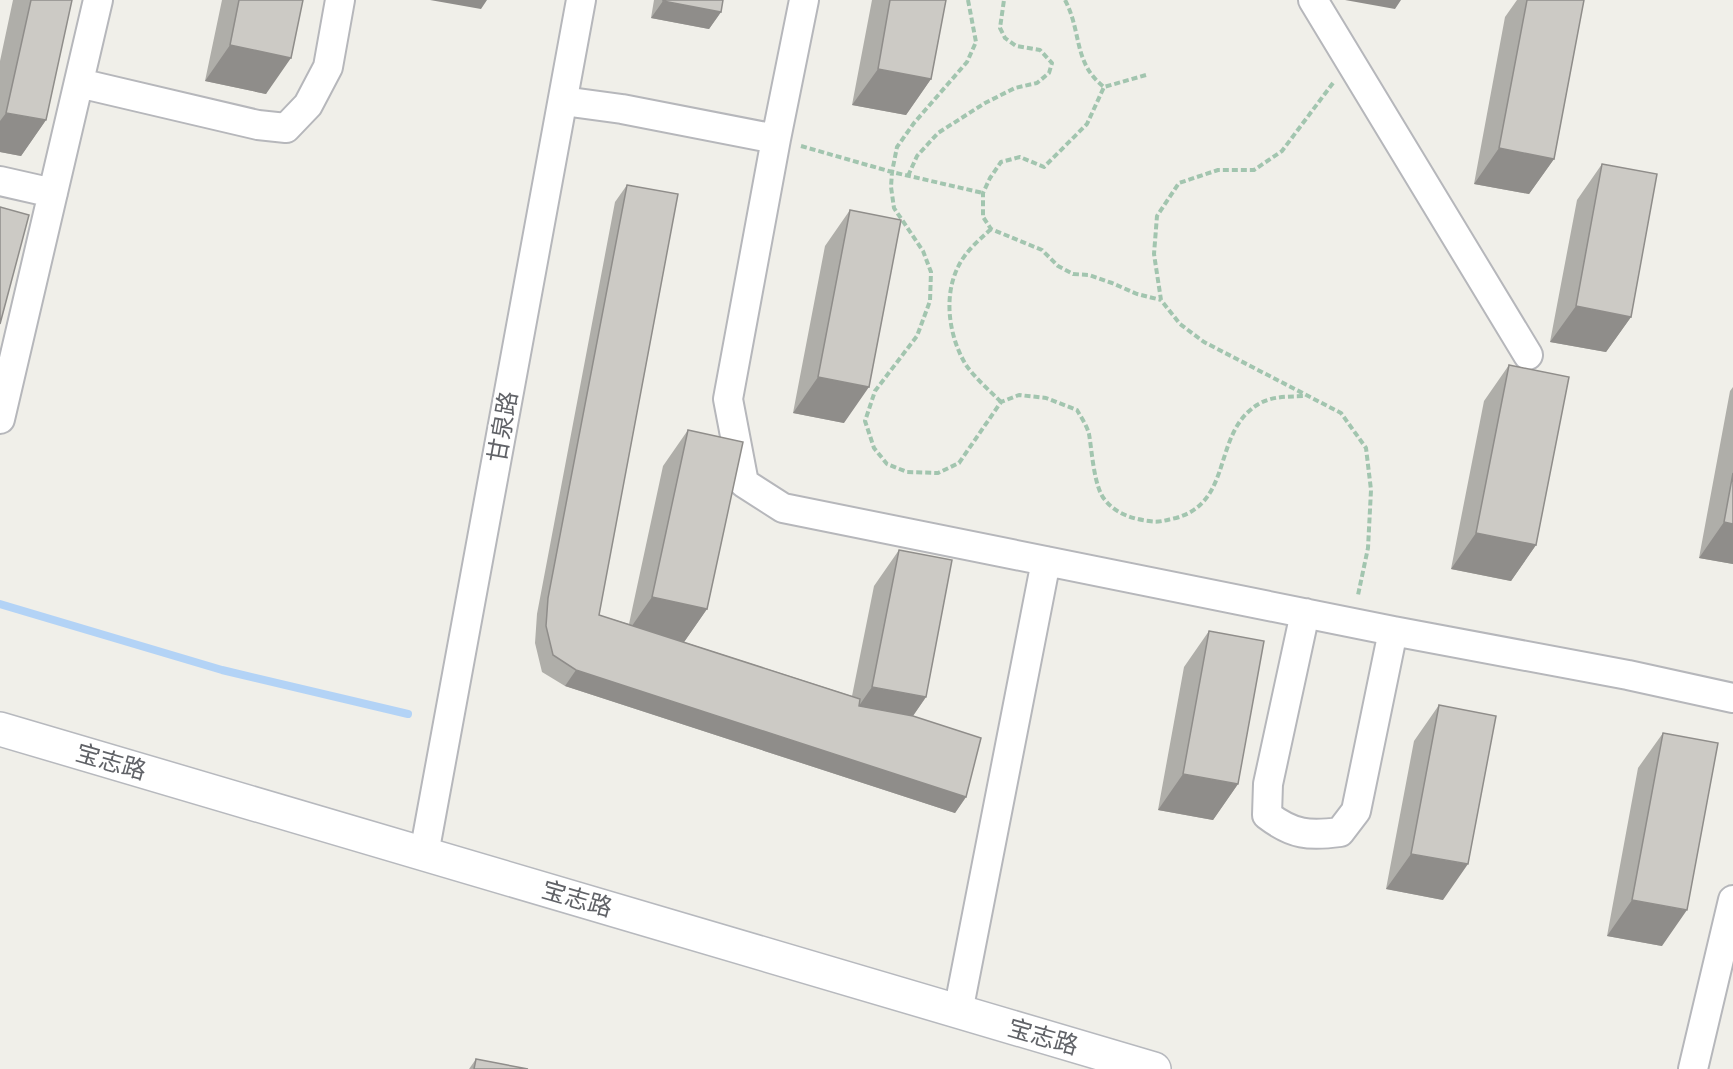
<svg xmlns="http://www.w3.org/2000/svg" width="1733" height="1069" viewBox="0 0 1733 1069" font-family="Jost,'Noto Sans SC',sans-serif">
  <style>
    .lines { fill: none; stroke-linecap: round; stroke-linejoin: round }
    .stream { stroke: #b3d3f6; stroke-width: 8 }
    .street-casing { stroke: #b6b7bb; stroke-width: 32 }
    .secondary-casing { stroke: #b7b9be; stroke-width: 36 }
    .path { stroke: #a2c5af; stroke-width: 4; stroke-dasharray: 6 3; stroke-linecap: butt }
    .street { stroke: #fff; stroke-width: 28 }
    .secondary { stroke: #fff; stroke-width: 33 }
    .wall { fill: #afaea9 }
    .shaded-wall { fill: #8f8d8a }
    .building { fill: #cccac5; stroke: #8f8d8a; stroke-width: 1.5 }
    .labels { text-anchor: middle; stroke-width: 4.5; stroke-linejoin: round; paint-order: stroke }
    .street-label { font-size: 24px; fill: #606267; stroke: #fff }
  </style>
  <rect width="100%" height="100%" fill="#f0efe9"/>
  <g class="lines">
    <path class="stream" d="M0,604L222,670L408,714"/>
    <defs>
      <path id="street" d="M804,0L776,139L728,399L744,483L783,508L1393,631L1628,675L1733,698
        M1313,0L1528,355
        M79,83L258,125L286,128L308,105L328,67L340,0
        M563,101L622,109L776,139
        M0,181L53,193
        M0,419L98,0
        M1305,613L1268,784L1267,815C1293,835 1309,836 1340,832L1356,811L1393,631
        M424,854L581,0
        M958,1012L1046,561
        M1693,1069L1733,900"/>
      <path id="secondary" d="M0,729L1154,1069"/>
    </defs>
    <use href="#street" class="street-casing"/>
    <use href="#secondary" class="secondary-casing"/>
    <path class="path" d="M968,0L976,42L967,62L914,123L897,147L892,172L891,187L894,208L923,251L931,272L930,301L917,336L875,391L865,421L874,448L887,464L907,472L938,473L959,463L1001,402L1019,395L1046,398L1077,410C1081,417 1087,426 1089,434C1092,451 1094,488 1105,500C1116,514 1133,519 1149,521C1159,523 1166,520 1176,518C1229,503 1215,445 1247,413C1265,395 1283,397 1306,396
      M1065,0C1082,32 1073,63 1104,87
      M1146,75L1104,87L1087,124L1044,167L1020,157L1001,162L990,178L983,193V217L991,229L1042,250L1058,266L1073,274L1089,275L1112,283L1137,294L1161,300
      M1333,83L1282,151L1254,170H1218L1179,183L1157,216L1154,254L1161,300L1180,324L1204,342L1341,413L1366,448L1371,490L1368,548L1358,595
      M801,146L892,172L983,193
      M908,176L917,156L938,133L985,103L1015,88L1037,83L1049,73L1052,63L1040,50L1016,46L1005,38L1000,28L1004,0
      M991,229C979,240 965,252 958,267C943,297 949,337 966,365C975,378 989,390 1001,402"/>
    <use href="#street" class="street"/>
    <use href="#secondary" class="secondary"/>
  </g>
  <path class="wall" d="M13,0H72L46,120L21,156L0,152V61Z
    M222,0H303L266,94L205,81Z
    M654,0H723L721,12L709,29L651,18Z
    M872,0H946L931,79L906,115L852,105Z
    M1517,0H1584L1554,159L1529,194L1474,184L1505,17Z
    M1602,164L1631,317L1606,352L1550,342L1577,200Z
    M627,185L599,615L629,624L663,466L688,430L707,609L684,642L852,696L874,586L899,550L926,697L913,716L966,797L955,813L565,686L542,672L535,643L537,614L615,202Z
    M850,210L844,423L793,413L825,246Z
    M1509,365L1536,545L1511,581L1451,569L1484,401Z
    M1733,387V564L1699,558L1730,391Z
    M1209,631L1238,784L1213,820L1158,810L1184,667Z
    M1439,705L1443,900L1386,889L1414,741Z
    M1663,733L1662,946L1607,936L1638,768Z
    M476,1059L528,1069H469Z"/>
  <path class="shaded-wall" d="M430,0H487L481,9Z
    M1345,0H1401L1395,9Z
    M663,1L721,12L709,29L651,18Z
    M230,45L291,58L266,94L205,81Z
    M878,69L931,79L906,115L852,105Z
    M6,113L46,120L21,156L0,152V121Z
    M1499,148L1554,159L1529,194L1474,184Z
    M1576,306L1631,317L1606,352L1550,342Z
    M818,377L869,387L844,423L793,413Z
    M1724,522L1733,524V564L1699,558Z
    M1476,533L1536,545L1511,581L1451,569Z
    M652,597L707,609L682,645L627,633Z
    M576,670L966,797L955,813L565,686Z
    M872,687L926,697L901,733L847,723Z
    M1183,774L1238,784L1213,820L1158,810Z
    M1411,854L1468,864L1443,900L1386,889Z
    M1632,900L1687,910L1662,946L1607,936Z"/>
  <path class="building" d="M31,0H72L46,120L6,113Z
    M239,0H303L291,58L230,45Z
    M663,0H723L721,12L663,1Z
    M890,0H946L931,79L878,69Z
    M1527,0H1584L1554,159L1499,148Z
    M1602,164L1657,174L1631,317L1576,306Z
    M627,185L678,194L599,615L860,699L859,706L913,716L981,738L966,797L576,670L553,655L546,626L548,598Z
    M0,207L29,215L0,324Z
    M850,210L901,220L869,387L818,377Z
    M1509,365L1569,377L1536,545L1476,533Z
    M688,430L743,442L707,609L652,597Z
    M1733,473V524L1724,522Z
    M899,550L952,560L926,697L872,687Z
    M1209,631L1264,641L1238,784L1183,774Z
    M1439,705L1496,716L1468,864L1411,854Z
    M1663,733L1718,743L1687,910L1632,900Z
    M476,1059L528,1069H474Z"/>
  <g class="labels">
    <g class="street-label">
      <text transform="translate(503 427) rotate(-80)" y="8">甘泉路</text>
      <text transform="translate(111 762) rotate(16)" y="8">宝志路</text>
      <text transform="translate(577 899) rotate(16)" y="8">宝志路</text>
      <text transform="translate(1043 1037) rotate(16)" y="8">宝志路</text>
    </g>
  </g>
</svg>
